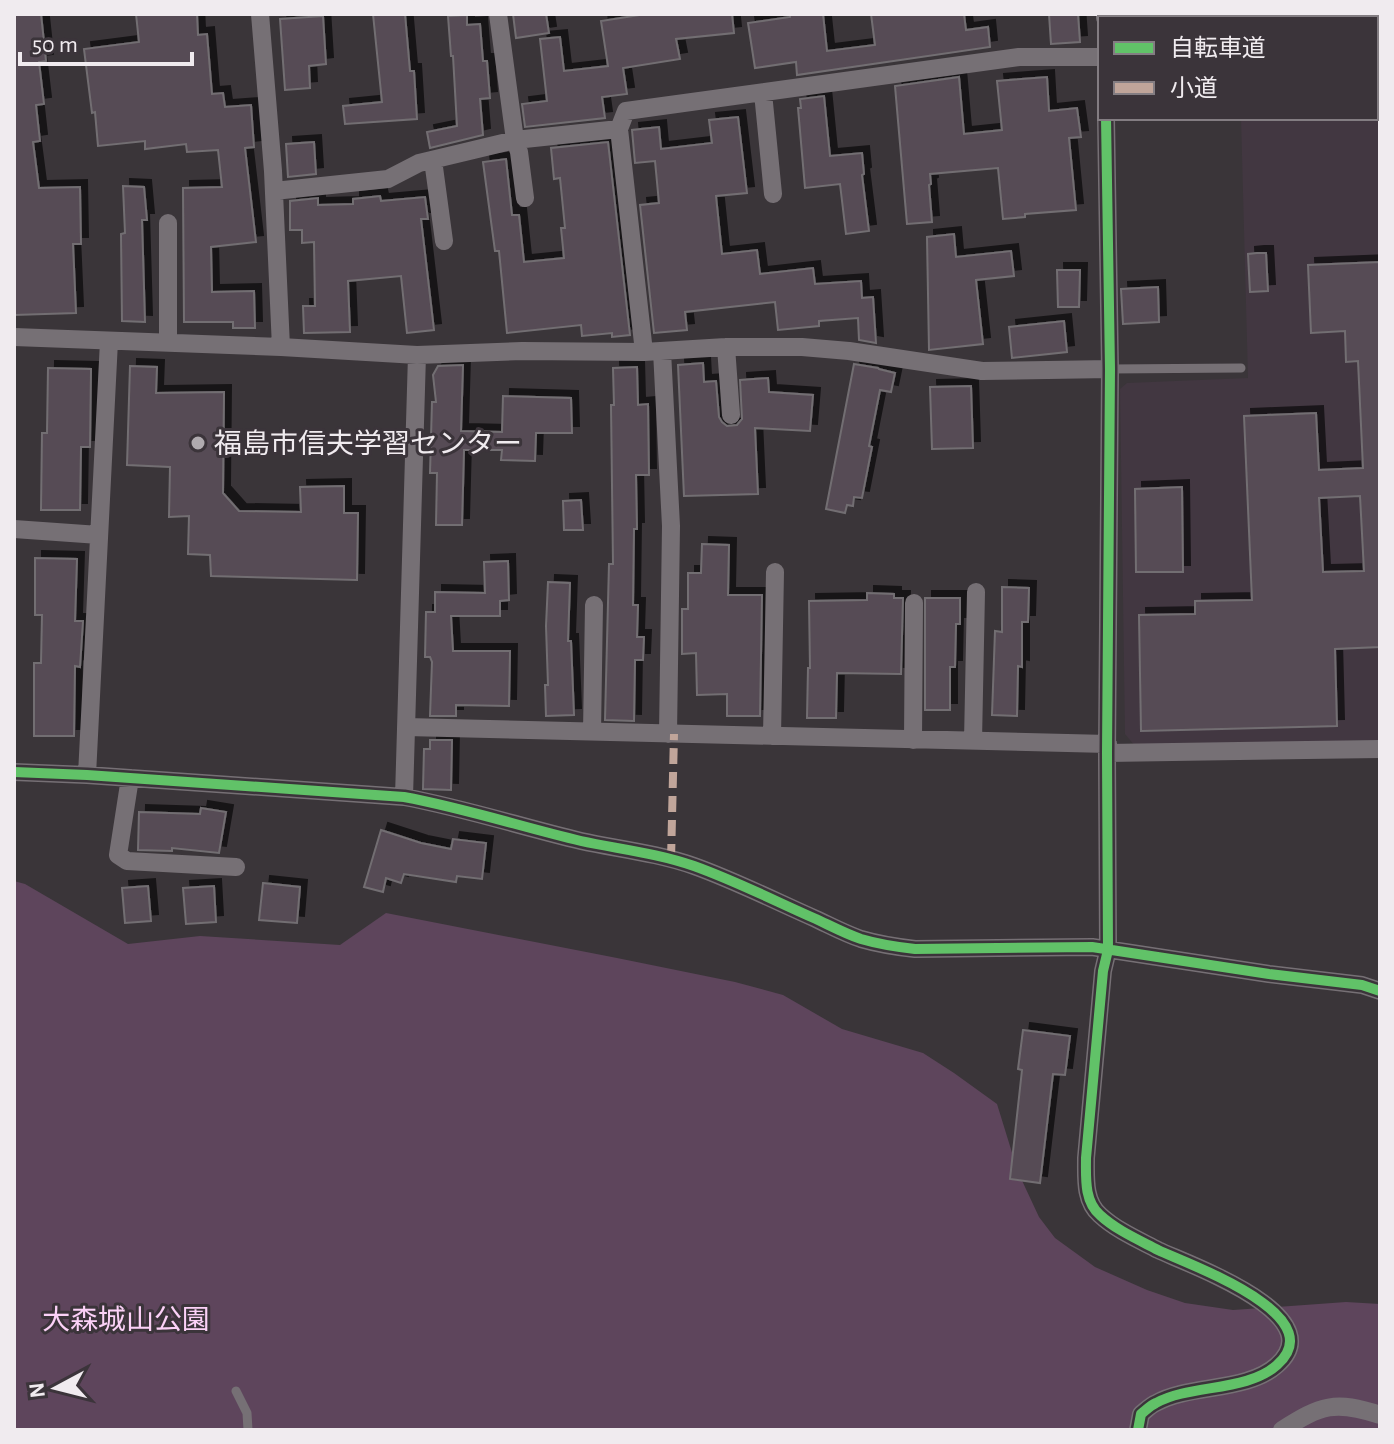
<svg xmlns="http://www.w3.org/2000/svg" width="1394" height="1444" viewBox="0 0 1394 1444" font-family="'Alegreya Sans','Noto Sans JP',sans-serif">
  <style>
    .built { fill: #423741 }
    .green { fill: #5e455c }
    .building { fill: #564b54; stroke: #726e72; stroke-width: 2; fill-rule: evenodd; filter: url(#shadow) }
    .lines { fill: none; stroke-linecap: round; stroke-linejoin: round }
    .lane { stroke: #767075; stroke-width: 9 }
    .street { stroke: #767075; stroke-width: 18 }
    .quiet { stroke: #c0a59a; stroke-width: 8; stroke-dasharray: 16 8; stroke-linecap: butt }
    .cycleway-casing { stroke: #3b343a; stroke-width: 15 }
    .cycleway { stroke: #61c268; stroke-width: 10 }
    .poi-dot { fill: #b0abaf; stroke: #3b343a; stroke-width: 3 }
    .labels { text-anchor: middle; stroke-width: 6; stroke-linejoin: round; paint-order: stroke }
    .poi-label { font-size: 28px; fill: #f0ebef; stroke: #3b343a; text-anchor: start }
    .park-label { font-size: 28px; fill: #fbd1f7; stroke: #3b343a }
  </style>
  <defs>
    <filter id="shadow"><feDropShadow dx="7" dy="-7" stdDeviation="0" flood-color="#0009"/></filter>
  </defs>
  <rect width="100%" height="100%" fill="#3a3539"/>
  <path class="built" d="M1238,14H1380V740L1135,746L1125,734L1120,389L1127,383L1248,378L1241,118H1376V18H1238Z"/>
  <path class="green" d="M14,881L25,884L128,944L200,936L340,945L386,913L617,958L735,982L783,995L842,1029L923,1053L954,1073L997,1104L1018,1172L1039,1217L1055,1238L1095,1267L1147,1290L1185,1303L1233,1310L1346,1302L1380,1304V1430H14Z"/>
  <path class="building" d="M14,14H41L46,61L39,62L44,104L36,105L40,141L33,142L39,188L80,187L81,244H73L76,313L14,315Z
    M136,14H197L198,35L207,34L212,94L223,93L225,107L251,105L254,147L245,148L256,242L211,247L212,292L254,291L255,328H233V322H184L183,188L222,187L218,150L187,152L186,144L145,149V141L98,146L95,112L92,113L84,49L139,42Z
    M373,14H405L410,71H414L417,119L345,124L343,106L382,102Z
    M513,14H546L549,33L516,38Z
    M646,14H732L734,33L676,39L680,59L623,68L627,94L602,97L605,118L525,127L522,104L547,101L540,39L560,37L564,71L608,66L601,21Z
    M790,14H823L827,51L875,45L871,14H964L966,30L988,27L990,47L797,75L796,62L755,68L748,23L790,17Z
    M1049,14H1078L1080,42L1051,44Z
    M467,15V25L480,24L483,61H487L490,98L480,99L483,135L430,148L427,132L457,126L453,56H451L448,16Z
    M323,16L326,64L309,66L310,88L285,90L280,19Z
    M959,77L964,134L1002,130L997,81L1047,77L1049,111L1077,108L1081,137L1069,138L1076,210L1025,214V217L1003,219L998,168L930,174L931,184L929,185L932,222L907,224L895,86Z
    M824,96L830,156L862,153L864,174L862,175L869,231L846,234L840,184L805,188L798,108H801L800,99Z
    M738,117L747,193L716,196L722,254L757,250L760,274L813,268L815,284L861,281L862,298L873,297L876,343L859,340L858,318L819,321V326L778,330L775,302L685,312L687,330L654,333L640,205L659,203L655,161L635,163L632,130L659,127L661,149L712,143L709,120Z
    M314,142L316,174L288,177L286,144Z
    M608,142L630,335L612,337V333L582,336L581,325L507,333L499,251H495L483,162L506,159L512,215H519L524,262L564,258L561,228H565L560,178L554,179L551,148Z
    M123,186L144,187L147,220H142L145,322L122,321L121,234L125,233Z
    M380,196L381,201L425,197L428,219H421L434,330L407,333L401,276L348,281L350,332L304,333L303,306H315L314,242L302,243V230H290V201L318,198V205L353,204V199Z
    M954,234L956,257L1011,251L1014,276L976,280L983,344L929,350L927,237Z
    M1257,253H1266L1268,291L1250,292L1248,254Z
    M1380,262V647L1335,649L1337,726L1141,731L1139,615L1195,614V601L1252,600L1244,416L1316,413L1319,470L1363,468L1358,361L1346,362L1345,331L1311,333L1308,265ZM1360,496L1364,571L1323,572L1319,498Z
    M1057,270H1080L1079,307H1058Z
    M1158,287L1159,322L1123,324L1121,289Z
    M1064,321L1067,352L1012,358L1009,327Z
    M703,363L704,382L716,381L719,417L722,422L727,426L737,425L742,419L740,380L768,378L769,392L813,395L810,431L755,428L758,494L684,496L678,365Z
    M854,364L878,368L879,369L895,373L891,392L880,390L869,446L872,447L862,498L854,497L853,506L847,505L845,513L826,509Z
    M463,365L461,431L502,432L503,396L571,398L572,433H536L535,461L501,460L502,450H464L462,525H436L437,473H430L432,402H436L433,375L438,366Z
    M130,366L157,367L156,393L224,392L223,493L239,511L301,512L300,487L344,486V513H358L357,580L211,576L210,555L188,554L189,516L169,517L170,467L127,465Z
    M637,367L638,405L648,404L649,475H636L637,529H634L633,605H638L637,637H644L643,660H635L634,721L605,720L609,564H613L611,405H614L613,368Z
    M48,368L91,369L90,447H81L80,510H41L42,433H47Z
    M971,386L973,448L932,449L930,387Z
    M1182,487L1183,572H1136L1135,489Z
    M581,500L583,530H564L563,501Z
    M702,544L729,545L728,595H762L760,716H727V694L697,695L696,653L682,654V609H688V573H701Z
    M35,558L77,559L75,621H83L80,667L75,666L74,736H34V663H41L42,615H35Z
    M508,561L509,600L500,601V616H451L453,651H510L509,706L456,705V716H430L432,662L430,657H425L426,612H435V592L485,593L484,562Z
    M548,582L570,583L568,641H571L574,715L546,716L545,685H548L546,626Z
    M1002,587L1029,588L1028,622H1022V667L1018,666L1017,716L992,715L995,631L1002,632Z
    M867,593L894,594V598H903L901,674L837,673L836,718H807L808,668H810L809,601L867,600Z
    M925,598H960V624H956L955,667H950V710H925Z
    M430,740H452L451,790L423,789L424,749H430Z
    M201,808L226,812L219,853L172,848V851L138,850L139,812L200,814Z
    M381,830L421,843L451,849L453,839L486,843L482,879L457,876L456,882L404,874L401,883L386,878L383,892L364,887Z
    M263,883L300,887L297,923L259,920Z
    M148,886L151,921L125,923L122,888Z
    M214,886L216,922L186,924L183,888Z
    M1023,1030L1070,1036L1065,1075L1053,1074L1040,1183L1010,1179L1022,1070L1018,1069Z"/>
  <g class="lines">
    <path class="lane" d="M1110,369L1241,368
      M236,1391L247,1413L248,1430"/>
    <path class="street" d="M260,14L273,171L281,347
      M498,14L515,140L519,152L525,198
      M1105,18V14
      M763,93L773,194
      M1106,118L1110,369L1107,753L1108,950L1103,971L1086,1158C1086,1178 1084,1201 1100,1215C1116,1230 1139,1240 1158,1250C1187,1264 1334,1315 1277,1365C1247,1392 1190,1384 1156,1403C1151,1405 1146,1410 1141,1414L1138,1430
      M433,160L444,241
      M274,191L388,179L419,163L515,140L619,129
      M14,337L281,347L417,355L522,351L644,352L726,347H802L849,351L982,371L1110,369
      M168,343V223
      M726,347L731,415
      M662,351L671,526L668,734
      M644,352L619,129L626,111L1019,57H1100
      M14,529L99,535
      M406,727L1108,744
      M592,732L594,605
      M772,736L775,572
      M913,740L914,603
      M973,741L976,592
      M1107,753L1380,749
      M14,772L87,775L404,797C464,808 522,827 581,841C618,849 657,853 694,866C736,881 775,901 816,919C831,926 846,934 861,939C878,944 897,947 915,949L1092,947L1269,974L1362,985L1380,991
      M87,775L109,341
      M130,778L118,855L127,861L236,867
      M404,797L417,355
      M1282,1430C1321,1405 1335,1400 1380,1415"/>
    <path class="quiet" d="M671,860L674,734"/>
    <defs>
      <path id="cycleway" d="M1106,118L1110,369L1107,753L1108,950L1103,971L1086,1158C1086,1178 1084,1201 1100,1215C1116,1230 1139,1240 1158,1250C1187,1264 1334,1315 1277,1365C1247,1392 1190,1384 1156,1403C1151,1405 1146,1410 1141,1414L1138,1430
        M14,772L87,775L404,797C464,808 522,827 581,841C618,849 657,853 694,866C736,881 775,901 816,919C831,926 846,934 861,939C878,944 897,947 915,949L1092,947L1269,974L1362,985L1380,991"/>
    </defs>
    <use href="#cycleway" class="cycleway-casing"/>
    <use href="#cycleway" class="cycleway"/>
  </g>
  <circle class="poi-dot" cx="198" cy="443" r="8"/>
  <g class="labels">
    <g class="poi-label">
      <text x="214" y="453">福島市信夫学習センター</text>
    </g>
    <g class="park-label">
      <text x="126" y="1329">大森城山公園</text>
    </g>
  </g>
  <rect width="1394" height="1444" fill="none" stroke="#f0ebef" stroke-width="32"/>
  <rect x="1098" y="16" width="280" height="104" fill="#3b343a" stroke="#837d82" stroke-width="2"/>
  <rect x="1114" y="42" width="40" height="12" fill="#61c268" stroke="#837d82" stroke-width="2"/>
  <text x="1170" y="56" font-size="24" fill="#f0ebef">自転車道</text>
  <rect x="1114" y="82" width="40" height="12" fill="#c0a59a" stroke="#837d82" stroke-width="2"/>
  <text x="1170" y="96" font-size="24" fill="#f0ebef">小道</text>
  <g transform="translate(56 1388) rotate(263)" stroke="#3b343a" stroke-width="6" paint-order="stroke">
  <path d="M0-6L14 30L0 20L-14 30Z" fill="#f0ebef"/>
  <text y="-12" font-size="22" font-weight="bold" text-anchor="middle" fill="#f0ebef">N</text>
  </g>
  <path d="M20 52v12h172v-12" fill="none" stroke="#f0ebef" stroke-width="4"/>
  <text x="32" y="52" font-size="24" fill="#f0ebef" stroke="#3b343a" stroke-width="6" paint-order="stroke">50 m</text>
</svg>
